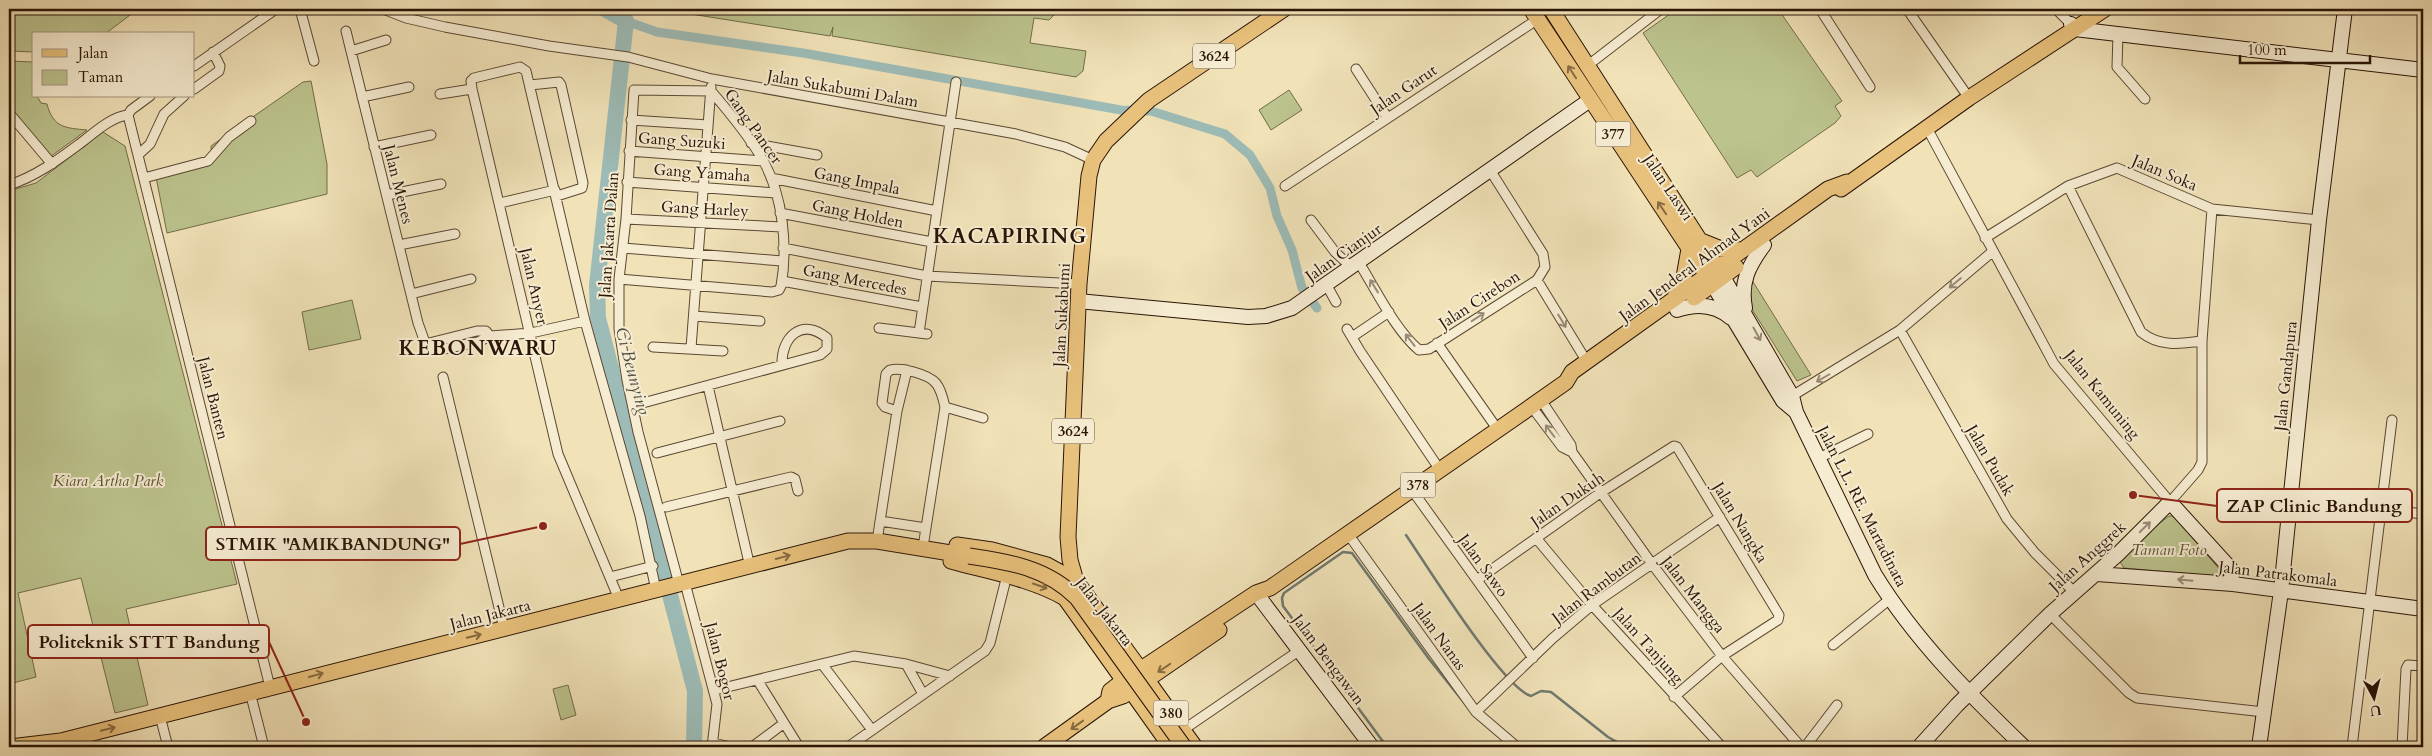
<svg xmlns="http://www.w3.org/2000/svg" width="2432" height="756" viewBox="0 0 2432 756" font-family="Cardo,serif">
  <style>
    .green { fill: #bcc38d; stroke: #726c4a }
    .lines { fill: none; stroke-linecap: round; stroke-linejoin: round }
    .stream { stroke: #6f7970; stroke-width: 2.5 }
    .canal { stroke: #9dbcb7; stroke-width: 9 }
    .river { stroke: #9dbcb7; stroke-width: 16 }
    .street-casing { stroke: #5b4832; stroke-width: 11 }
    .secondary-casing { stroke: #291406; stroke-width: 16 }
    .primary-casing { stroke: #291406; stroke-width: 17 }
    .street { stroke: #f6ecd1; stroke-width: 9 }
    .secondary { stroke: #f6ecd1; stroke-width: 14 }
    .primary { stroke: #e8c17c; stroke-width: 15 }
    .primary-bridge-casing { stroke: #291406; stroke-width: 17; stroke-linecap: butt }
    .primary-bridge { stroke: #e8c17c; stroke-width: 15 }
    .oneway { stroke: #886a41 }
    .oneway2 { stroke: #9a8b76 }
    .labels { text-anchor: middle; stroke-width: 4; stroke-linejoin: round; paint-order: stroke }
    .shield { fill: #f6ecd1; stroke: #665543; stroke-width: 1 }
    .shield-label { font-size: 15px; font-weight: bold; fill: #291406 }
    .street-label { font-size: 16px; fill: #291406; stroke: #f6ecd1 }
    .park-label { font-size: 16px; font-style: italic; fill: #5c5135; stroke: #f6ecd1 }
    .water-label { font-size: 18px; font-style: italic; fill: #524f44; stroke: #f6ecd1 }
    .district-label { font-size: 21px; font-weight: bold; letter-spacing: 1px; fill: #291406; stroke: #f6ecd1 }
    .leader { fill: none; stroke: #8f2418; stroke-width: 2 }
    .callout-dot { fill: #8f2418; stroke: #f6ecd1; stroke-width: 2 }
    .callout { fill: #f6ecd1; stroke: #8f2418; stroke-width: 2 }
    .callout-label { font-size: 18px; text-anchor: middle; font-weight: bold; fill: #291406 }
  </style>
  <rect width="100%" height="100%" fill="#f1e2b8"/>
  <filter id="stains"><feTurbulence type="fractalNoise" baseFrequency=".004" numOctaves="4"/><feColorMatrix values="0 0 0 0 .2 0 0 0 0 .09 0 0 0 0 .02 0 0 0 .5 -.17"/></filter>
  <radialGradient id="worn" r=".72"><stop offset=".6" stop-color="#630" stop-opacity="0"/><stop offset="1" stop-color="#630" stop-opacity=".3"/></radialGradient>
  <path class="green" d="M9,9H138L105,34H34V52L9,51Z
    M659,9H839L838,15L842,9H1060L1049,20L1034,18L1030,43L1086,51L1083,71L1076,77L832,36L833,27L830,36Z
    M1677,9H1778L1842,101L1835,106L1841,116L1835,123L1757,177L1751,170L1737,178L1643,33Z
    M9,61L34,62V96H37L41,103L47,104C53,128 66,128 87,130L50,157L12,109H9Z
    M311,81L327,164V194L167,233L155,172L212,161L211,146L303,82Z
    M1289,90L1302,110L1271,130L1259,110Z
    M103,132L125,146L237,584L126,609L148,705L115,713L81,578L18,593L36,677L9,684V191L36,183Z
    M1750,277L1811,375L1797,381L1748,303Z
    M352,300L361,339L309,350L302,312Z
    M2169,516H2174L2226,577L2124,568L2120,562V554Z
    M568,685L576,715L561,720L553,689Z"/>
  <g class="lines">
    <path class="stream" d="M1406,535C1427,566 1503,688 1531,696L1541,691L1551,692L1608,737L1626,747
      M1387,747L1283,606L1282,598L1284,593L1343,552L1352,553L1429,659L1470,710"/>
    <path class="canal" d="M626,21L657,32L803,53L1121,110L1151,111L1225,134L1250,155L1270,188L1277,216L1292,250L1302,288L1317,308"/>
    <path class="river" d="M605,9L626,21L597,285L598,318L695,691L694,747"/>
    <defs>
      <path id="street" d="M300,9L314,61
        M383,9L406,18L445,27L549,46L628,57L712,79L1016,134L1065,147L1093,160
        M1820,9L1870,87
        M1907,9L1969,98
        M2056,9L2071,24
        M346,31L418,323L427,348L434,351L478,342L490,336L531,333L585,321
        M2118,34L2117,67L2145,99
        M351,51L386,40
        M194,66L276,9
        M1587,66L1661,9
        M1356,69L1387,117
        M530,85L559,82L561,85L583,183L582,188L557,196
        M194,89L219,71L220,66L213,52
        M440,94L472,89
        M362,97L409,87
        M9,113L52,164
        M128,115L270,687
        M128,115L131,110L150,96
        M631,120L708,125
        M1927,128L2054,364L2170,502L2198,470L2202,462V341L2212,209
        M751,143L817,155
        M374,147L431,135
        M629,151L763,161
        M138,155L150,144L164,114L184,96
        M144,178L208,161L229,137L251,121
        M771,178L937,211
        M627,182L776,193
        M9,185C37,176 59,159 82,142C95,132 111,117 128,115
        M1285,186L1538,19
        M2068,186L2141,332C2159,347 2180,344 2202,341
        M387,195L441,184
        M500,203L555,190
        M780,213L932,242
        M626,219L782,227
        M1311,220L1335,252L1350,266
        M1985,238L2068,186L2117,168L2212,209L2319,220
        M399,245L455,234
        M623,248L782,261
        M783,248L927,276L1079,284
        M1358,261C1375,288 1395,330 1419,350L1429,349L1537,280L1545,267L1543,254L1490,170
        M619,279L772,292L779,290L781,286C788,247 783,197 764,162C750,137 730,113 711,91L634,90L626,219L619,279V329L627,380L638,432L679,584
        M1537,280L1587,362
        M782,281L922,307
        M1326,284L1336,302
        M411,294L471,279
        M694,316L760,321
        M879,328L927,334
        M1347,329L1360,351L1440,470
        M1900,330L2007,519L2035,553L2074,592
        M919,333L956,82
        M1352,337L1389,312
        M1437,343L1498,430
        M425,344L477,331H486L490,336
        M653,347L723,351
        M691,348L711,87
        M443,377L504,628
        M708,386L750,567
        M1792,396L1900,330L1992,252
        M1541,400L1571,445L1572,452L1652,564L1722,656L1801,747
        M639,404L820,355L827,349V338C802,317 781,337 782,365
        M1531,406L1562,447L1572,452
        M945,407L983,418
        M897,411L885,407L882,403L886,374L890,370C898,368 906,370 914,372C936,378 940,384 945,407L923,547
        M657,453L780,421
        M1819,458L1868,434
        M1412,490L1533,658
        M666,507L791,477L795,479L798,491
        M2383,509L2423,514
        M880,521L926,528
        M1348,534L1476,712L1517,747
        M1536,538L1592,605L1722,747
        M877,541L897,411L907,370
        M610,577L653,566
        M1477,580L1600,493L1674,446L1677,447L1779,615L1778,620L1722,656L1674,697
        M685,583L717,704L712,747
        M619,599L558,454L472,89L471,81L474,78L520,67L526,71L585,321L640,516L656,590
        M2050,614L2129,693L2137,698L2264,712
        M1833,645L1890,599
        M822,664L872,730
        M906,664L923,694
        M758,681L799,747
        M715,690L854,656L906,664L950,676
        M250,692L264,747
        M1476,712L1553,638L1592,605L1720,517
        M160,716L168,747
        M1183,730L1300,650
        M713,743L731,747
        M752,747L783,724
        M848,747L985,651L990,643L1007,575
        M1805,747L1837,705
        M2352,747L2392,420
        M2402,747L2406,669L2408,665L2423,666"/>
      <path id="secondary" d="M2071,24L2075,29L2423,70
        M1723,277L1792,396L1796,412L1875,575C1915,640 1969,694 2024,747
        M1713,285L1783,401L1796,412
        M1078,301L1248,317L1266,316L1292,308L1590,100
        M1745,308C1740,282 1749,265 1764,245
        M1677,310C1697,303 1715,304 1731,318
        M2097,574L2233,584L2423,609
        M1256,593L1372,747
        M1919,747L1957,705L2050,614L2117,555L2170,502L2230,568L2233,584
        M2259,747L2281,591L2319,220L2345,9"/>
      <path id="primary" d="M1531,9L1712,283
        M1551,9L1722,275
        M1841,189L1969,98L2105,9
        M1701,241L1721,249L1742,250
        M1694,298L1736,267
        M1674,299L1684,277L1689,249
        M957,545L992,550L1047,565L1076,581L1137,665L1143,668
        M951,561C990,572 1030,578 1065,598L1171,747
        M1076,581L1070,560L1068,537L1079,284L1089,176L1093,160L1106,141L1149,100L1284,9
        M1147,680L1195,747
        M1108,701L1110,691L1123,681L1256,593L1270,588L1519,415L1566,382L1572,372L1828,189L1847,182
        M10,747L61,741L848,541H877L969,556
        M1044,747L1108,701L1123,696L1219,630"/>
    </defs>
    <use href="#street" class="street-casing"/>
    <use href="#secondary" class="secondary-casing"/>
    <use href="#primary" class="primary-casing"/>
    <use href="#street" class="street"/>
    <use href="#secondary" class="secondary"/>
    <use href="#primary" class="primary"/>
    <defs>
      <path id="primary-bridge" d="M969,556C1010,562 1047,568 1077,598L1184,747"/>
    </defs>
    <use href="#primary-bridge" class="primary-bridge-casing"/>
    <use href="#primary-bridge" class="primary-bridge"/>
  </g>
  <defs><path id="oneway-shaft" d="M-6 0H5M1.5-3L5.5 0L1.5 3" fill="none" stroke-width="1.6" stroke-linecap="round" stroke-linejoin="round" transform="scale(1.25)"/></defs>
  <g class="oneway">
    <use href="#oneway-shaft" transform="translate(1572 72) rotate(-123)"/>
    <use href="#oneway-shaft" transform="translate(1662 208) rotate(-124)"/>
    <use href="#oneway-shaft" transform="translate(783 557) rotate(-15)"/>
    <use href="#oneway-shaft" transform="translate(1040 586) rotate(19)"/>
    <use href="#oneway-shaft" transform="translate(474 636) rotate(-14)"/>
    <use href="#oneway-shaft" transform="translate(1164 668) rotate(146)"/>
    <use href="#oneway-shaft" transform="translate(316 675) rotate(-15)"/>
    <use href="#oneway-shaft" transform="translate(1077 725) rotate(144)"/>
    <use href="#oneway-shaft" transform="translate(108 729) rotate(-14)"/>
  </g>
  <g class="oneway2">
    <use href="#oneway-shaft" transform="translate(1955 283) rotate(140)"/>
    <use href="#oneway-shaft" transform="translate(1374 286) rotate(-122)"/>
    <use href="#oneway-shaft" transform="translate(1478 317) rotate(-33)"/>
    <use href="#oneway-shaft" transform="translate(1562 321) rotate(59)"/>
    <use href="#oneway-shaft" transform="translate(1757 334) rotate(61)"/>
    <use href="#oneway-shaft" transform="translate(1410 340) rotate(-128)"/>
    <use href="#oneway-shaft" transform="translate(1823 378) rotate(150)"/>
    <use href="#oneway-shaft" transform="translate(1550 431) rotate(-127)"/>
    <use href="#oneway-shaft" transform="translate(2145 527) rotate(-45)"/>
    <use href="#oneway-shaft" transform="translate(2185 580) rotate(-175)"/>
  </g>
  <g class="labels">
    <g class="shield">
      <rect x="1193" y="43.5" width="42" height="25" rx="4"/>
      <rect x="1595.5" y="121.5" width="35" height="25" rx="4"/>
      <rect x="1052" y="418.5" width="42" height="25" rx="4"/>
      <rect x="1400.5" y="472.5" width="35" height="25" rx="4"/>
      <rect x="1153.5" y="700.5" width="35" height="25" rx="4"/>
    </g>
    <g class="shield-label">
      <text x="1214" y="61">3624</text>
      <text x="1613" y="139">377</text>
      <text x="1073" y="436">3624</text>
      <text x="1418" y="490">378</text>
      <text x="1171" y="718">380</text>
    </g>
    <g class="street-label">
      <text transform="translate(843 88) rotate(10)" y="6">Jalan Sukabumi Dalam</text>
      <text transform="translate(1403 89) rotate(-34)" y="6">Jalan Garut</text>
      <text transform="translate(754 126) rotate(55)" y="6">Gang Pancer</text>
      <text transform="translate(682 140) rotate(4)" y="6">Gang Suzuki</text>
      <text transform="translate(702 172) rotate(4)" y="6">Gang Yamaha</text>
      <text transform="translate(2165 172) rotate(23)" y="6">Jalan Soka</text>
      <text transform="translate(857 180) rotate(11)" y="6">Gang Impala</text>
      <text transform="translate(399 184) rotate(76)" y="6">Jalan Menes</text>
      <text transform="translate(1669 187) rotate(56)" y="6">Jalan Laswi</text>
      <text transform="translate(705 208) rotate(3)" y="6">Gang Harley</text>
      <text transform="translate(858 213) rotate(11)" y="6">Gang Holden</text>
      <text transform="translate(608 235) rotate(-86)" y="6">Jalan Jakarta Dalan</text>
      <text transform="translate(1343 252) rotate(-35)" y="6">Jalan Cianjur</text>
      <text transform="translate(1694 264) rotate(-36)" y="6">Jalan Jenderal Ahmad Yani</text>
      <text transform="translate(855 279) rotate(11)" y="6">Gang Mercedes</text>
      <text transform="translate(535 286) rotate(77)" y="6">Jalan Anyer</text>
      <text transform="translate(1479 299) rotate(-33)" y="6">Jalan Cirebon</text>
      <text transform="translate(1061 315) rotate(-87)" y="6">Jalan Sukabumi</text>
      <text transform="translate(2285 376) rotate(-84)" y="6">Jalan Gandapura</text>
      <text transform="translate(2103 394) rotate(51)" y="6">Jalan Kamuning</text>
      <text transform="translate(214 398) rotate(76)" y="6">Jalan Banten</text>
      <text transform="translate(1991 460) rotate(60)" y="6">Jalan Pudak</text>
      <text transform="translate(1567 499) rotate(-34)" y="6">Jalan Dukuh</text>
      <text transform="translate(1863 506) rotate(63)" y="6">Jalan L.L. RE. Martadinata</text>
      <text transform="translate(1741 522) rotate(59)" y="6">Jalan Nangka</text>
      <text transform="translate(2087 556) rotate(-42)" y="6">Jalan Anggrek</text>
      <text transform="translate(1484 565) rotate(54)" y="6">Jalan Sawo</text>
      <text transform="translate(2278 573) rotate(7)" y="6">Jalan Patrakomala</text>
      <text transform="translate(1596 587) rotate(-37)" y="6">Jalan Rambutan</text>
      <text transform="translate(1694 594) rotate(52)" y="6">Jalan Mangga</text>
      <text transform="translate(1105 611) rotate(52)" y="6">Jalan Jakarta</text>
      <text transform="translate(490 614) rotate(-14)" y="6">Jalan Jakarta</text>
      <text transform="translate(1440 636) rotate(54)" y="6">Jalan Nanas</text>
      <text transform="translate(1649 645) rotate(48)" y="6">Jalan Tanjung</text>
      <text transform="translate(1329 659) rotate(53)" y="6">Jalan Bengawan</text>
      <text transform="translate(721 661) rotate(76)" y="6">Jalan Bogor</text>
    </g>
    <g class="park-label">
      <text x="108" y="486">Kiara Artha Park</text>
      <text x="2169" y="555">Taman Foto</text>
    </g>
    <g class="water-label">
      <text transform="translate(633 371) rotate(75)" y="6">Ci Beunying</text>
    </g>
    <g class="district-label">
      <text x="1010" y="243">KACAPIRING</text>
      <text x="478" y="355">KEBONWARU</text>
    </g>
  </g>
  <path class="leader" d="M2133 495L2217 506M543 526L460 544M306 722L269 642"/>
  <g class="callout-dot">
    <circle cx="2133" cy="495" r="5"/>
    <circle cx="543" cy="526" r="5"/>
    <circle cx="306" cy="722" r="5"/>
  </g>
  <g class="callout">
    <rect x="2217" y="489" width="195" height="33" rx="5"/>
    <rect x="206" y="527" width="254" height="33" rx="5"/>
    <rect x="28" y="625" width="241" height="33" rx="5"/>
  </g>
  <g class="callout-label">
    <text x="2314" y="512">ZAP Clinic Bandung</text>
    <text x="333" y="550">STMIK "AMIKBANDUNG"</text>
    <text x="149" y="648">Politeknik STTT Bandung</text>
  </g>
  <rect width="2432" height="756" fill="none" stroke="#f1e2b8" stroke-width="30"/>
  <rect x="10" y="10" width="2412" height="736" fill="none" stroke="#291406" stroke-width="2.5"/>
  <rect x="15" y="15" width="2402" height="726" fill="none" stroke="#291406"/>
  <rect x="32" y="32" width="162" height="65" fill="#f6ecd1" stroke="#a49680"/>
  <rect x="42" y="49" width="25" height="8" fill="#e8c17c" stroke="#a49680"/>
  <text x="78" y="58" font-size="15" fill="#291406">Jalan</text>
  <rect x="42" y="70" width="25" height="15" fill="#bcc38d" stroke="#a49680"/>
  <text x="78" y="82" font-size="15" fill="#291406">Taman</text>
  <g transform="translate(2374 698) rotate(173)" stroke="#f6ecd1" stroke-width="4" paint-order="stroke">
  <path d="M0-4L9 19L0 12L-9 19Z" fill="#291406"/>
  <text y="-8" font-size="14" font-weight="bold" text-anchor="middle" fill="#291406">U</text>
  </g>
  <path d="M2240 55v8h130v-8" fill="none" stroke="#291406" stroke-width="2.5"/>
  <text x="2247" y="55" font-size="15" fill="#291406" stroke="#f6ecd1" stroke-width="4" paint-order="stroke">100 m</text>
  <rect width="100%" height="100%" filter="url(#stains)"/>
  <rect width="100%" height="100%" fill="url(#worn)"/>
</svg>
